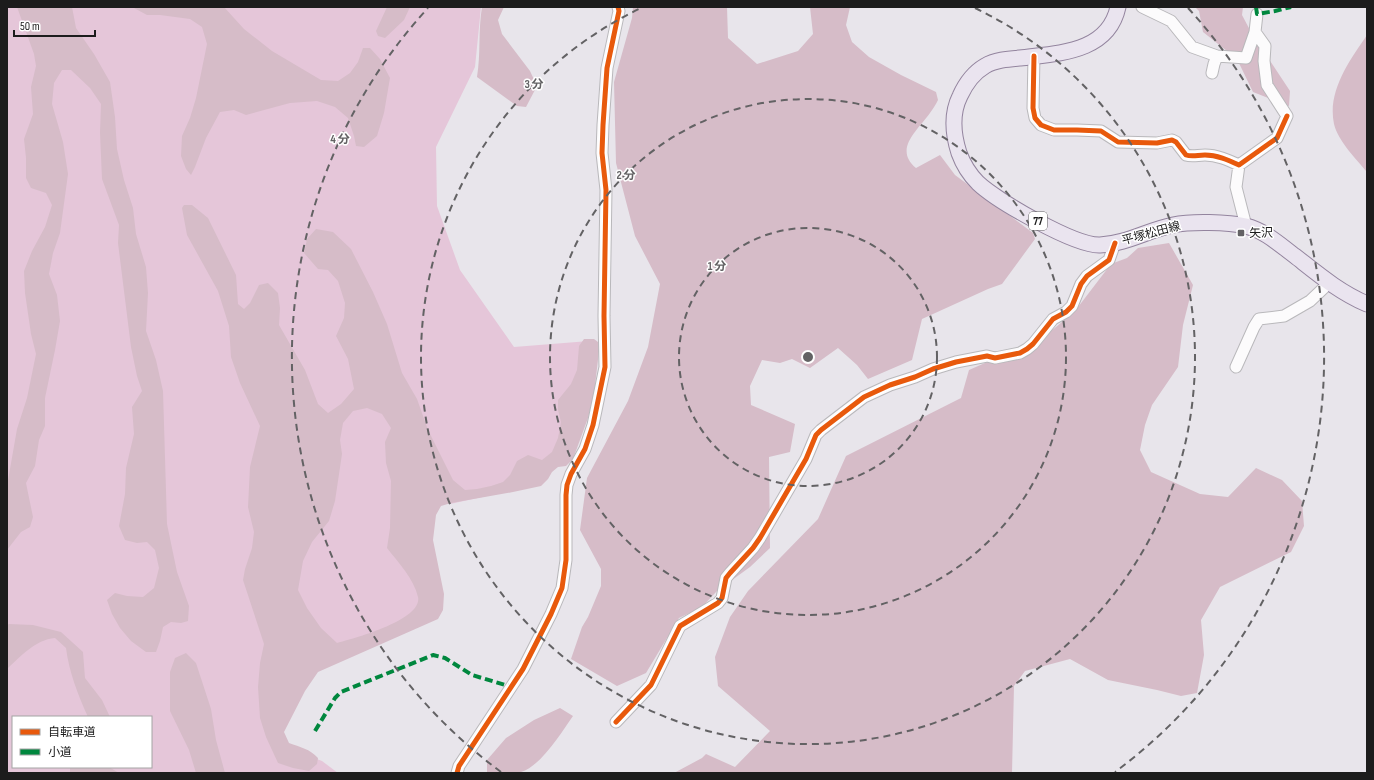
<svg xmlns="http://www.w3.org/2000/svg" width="1374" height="780" viewBox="0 0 1374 780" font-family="'Sofia Sans Condensed','Noto Sans JP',sans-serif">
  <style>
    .grass { fill: #e5c6d9; fill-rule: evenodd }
    .forest { fill: #d6bcc8; fill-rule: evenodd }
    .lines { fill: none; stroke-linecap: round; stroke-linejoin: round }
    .minor-casing { stroke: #b9b8bb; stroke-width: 13 }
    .major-casing { stroke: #93849e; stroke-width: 17 }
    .minor { stroke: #fcfbfc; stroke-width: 11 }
    .major { stroke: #eae4ef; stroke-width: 15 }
    .quiet { stroke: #00873e; stroke-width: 4; stroke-dasharray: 8 4; stroke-linecap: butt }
    .cycleway-casing { stroke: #fff; stroke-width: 8 }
    .cycleway { stroke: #e8590c; stroke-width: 5 }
    .ring { fill: none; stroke: #636264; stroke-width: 2; stroke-dasharray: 7 5 }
    .poi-dot { fill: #636264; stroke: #fff; stroke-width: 1.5 }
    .labels { text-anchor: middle; stroke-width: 3; stroke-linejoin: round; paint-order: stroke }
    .shield { fill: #fff; stroke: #606060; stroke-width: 1 }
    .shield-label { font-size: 11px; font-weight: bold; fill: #1c1c1c }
    .street-label { font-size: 12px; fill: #1c1c1c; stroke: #fff }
    .poi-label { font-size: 12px; fill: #1c1c1c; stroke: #fff; text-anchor: start }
    .centre { fill: #636264; stroke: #fff; stroke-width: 2 }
    .ring-label { font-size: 12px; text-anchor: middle; font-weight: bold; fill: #636264; stroke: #fff; stroke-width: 3; stroke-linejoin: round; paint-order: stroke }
  </style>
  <rect width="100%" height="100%" fill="#e8e5eb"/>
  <path class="grass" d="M7,7H481L475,67L436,147L437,206L460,270L514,347L589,341L564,460L510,491L450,504L434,495L429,613L309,672L279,733L288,748L322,761L338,773H7ZM13,717H151V767H13Z"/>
  <path class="forest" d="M17,7H72L76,28L94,54L110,82L115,117L117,149L124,180L133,208L136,234L146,267L148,293L146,331L156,360L163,391L167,524L177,572L189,606L188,621L181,623L171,622L163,627L160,641L156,652H146L131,641L120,628L112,614L107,600L115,593L127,596L143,597L154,588L159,568L155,550L147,542L137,543L125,540L119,526L125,494L126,468L134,434L132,407L142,391L137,376L131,347L118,243L119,225L102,179L100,133L101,104L90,88L71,70H62L54,83L52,104L63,142L68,174L60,233L53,253L49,274L57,295L60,321L55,350L45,398V426L39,440L35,466L26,483L33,517L30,527L21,532L7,550V486L17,429L27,398L36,354L31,334L25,293L24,271L32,251L45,227L52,205L46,193L31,188L26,178V158L24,139L33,114L31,87L36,66L34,54Z
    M134,7H224L244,29L272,51L321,80L338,81L350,73L358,62L363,48H370L380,59L390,78L384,113L377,136L364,147L356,146L354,136L348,118L335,107L317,101L290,103L246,115L234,110L220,112L206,138L195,167L191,175L186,169L181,156L182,136L190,118L196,98L207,44L202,27L190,19L160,15H147L134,8Z
    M387,7H410L404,20L385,38L378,36L376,31Z
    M482,7H504L498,20L502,34L530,71L537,86L526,107L517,106L477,77C481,53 478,31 482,7Z
    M633,7H727L728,38L757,64L798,51L813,34L810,7H850L846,25L852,42L869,57L901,75L936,92L938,100C936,104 933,109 930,113C918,130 893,149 916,168L940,155L955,175L1033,233L1035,239L1002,284L988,289L922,319L912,360L868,379L857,365L838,348L810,368L792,359L780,363L762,360L750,386L751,405L795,424L790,452L769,457L770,548L750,567L717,591L702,607L679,618L646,673L617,686L571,659L582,627L588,617L601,586V569L580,530L587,478L628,401L648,347L660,284L635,236L616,163L614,82L632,18Z
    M1195,7H1243L1242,15L1251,32L1290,91L1289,106L1253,92L1237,59L1203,32L1199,11Z
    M1367,35V172C1357,160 1338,141 1334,124C1327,91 1350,60 1367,35Z
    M184,205H192L208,218L236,275L238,304L244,309L250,303L259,285L268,283L278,293L280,308L279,325L305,370L318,404L328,413L341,404L354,389L348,359L336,336L344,318L345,303L338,281L328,270L318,269L304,253L307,239L316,229L333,232L351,249L373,292L387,324L402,373L417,399L428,430L453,480L465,490L477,489L491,486L503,482L510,475L517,461L528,455L542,460L552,452L558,438L561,422L558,410V400L571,384L577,370L579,346L584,339H594L598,342L599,351L594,394L588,418L573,459L566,466L558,467L552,472L548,479L541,486L513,492L451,503L441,506L436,515L433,540L444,594L443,610L438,619L318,672L305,691L284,732L289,743C300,747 310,749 318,758L317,764L309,771L293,768L278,763L266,737L260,718L258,687L260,663L264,644L243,580L245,569L252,548L254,532L248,507L250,467L260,426L240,383L231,357L229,326L218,291L187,235L182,208ZM367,408L382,414L391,428L385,442L386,463L391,481L390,528L387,548C398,562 414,579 418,597C423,620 353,639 337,643L321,628L307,608L298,590L303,561L312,542L329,521L335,501L342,454L340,440L343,423L353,411Z
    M1169,243L1193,285L1183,325L1178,367L1152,405L1145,425L1140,450L1151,472L1200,494L1228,497L1256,468L1282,480L1302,501L1304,526L1291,552L1220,587L1201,620L1204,655L1197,693L1181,696L1157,690L1108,680L1070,659L1025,671L1014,686L1012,773H674L702,758L706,754L735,767L770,731L718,686L715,657L730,617L748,591L818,519L846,456L961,398L969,370L1044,337L1075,311L1111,264L1127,258L1138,248Z
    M9,624L33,625L61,632L83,652L85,678L102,700L110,717H88C78,695 69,672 66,648L55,638C35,640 21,656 7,669V625Z
    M186,653L196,663L211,709L216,740L225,773H196L189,750L170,711V672L175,658Z
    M560,708L573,716C561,733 541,766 521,772C511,775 498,773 487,773V760L506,738L534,720Z
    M70,767H109L119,773H70Z"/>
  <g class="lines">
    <defs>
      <path id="minor" d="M1142,7L1171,21L1192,47L1217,56
        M1034,56L1033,108L1035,118L1041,125L1054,130H1077L1101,131L1118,142L1157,143L1172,140L1176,142L1186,155C1192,157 1198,155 1205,155C1217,155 1228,160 1239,165L1277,138L1287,116L1267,85L1264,61L1265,46L1255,32
        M1212,73L1214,64L1217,56L1246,58L1255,32L1257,14
        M1239,165L1236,187L1246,226
        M1236,367L1254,327L1259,319L1284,316L1310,301L1329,283
        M616,722L651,685L680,626L718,603L722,598L726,578L730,573L753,548L760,538L806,459L816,435L821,430L864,397L890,385L915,377L933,369L956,362L987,356L995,358L1020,353L1027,349L1033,344L1053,319L1066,312L1072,306L1081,284L1087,276L1109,260L1115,243
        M457,773L459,766L523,669L551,614L562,588L566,560V495L567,485L571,474L585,449L593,425L605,367L604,316L606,190L602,153L603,125L607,68L619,11L618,7"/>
      <path id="major" d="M1118,7C1108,53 1058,53 1020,58C1008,59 995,60 985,66C973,73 965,85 960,96C951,114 953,134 959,153C963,164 970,175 978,183C997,201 1075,246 1100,245C1126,244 1148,230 1173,225C1191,221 1228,222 1246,226C1265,231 1279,244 1295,256C1318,274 1339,292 1367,304"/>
    </defs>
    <use href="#minor" class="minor-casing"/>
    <use href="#major" class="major-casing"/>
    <use href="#minor" class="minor"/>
    <use href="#major" class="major"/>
    <path class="quiet" d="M1256,7L1257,14L1275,11L1291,7
      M315,731L335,698L341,692L433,655L445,658L472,675L512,687"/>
    <defs>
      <path id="cycleway" d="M1034,56L1033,108L1035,118L1041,125L1054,130H1077L1101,131L1118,142L1157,143L1172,140L1176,142L1186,155C1192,157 1198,155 1205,155C1217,155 1228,160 1239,165L1277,138L1287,116
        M616,722L651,685L680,626L718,603L722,598L726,578L730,573L753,548L760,538L806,459L816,435L821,430L864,397L890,385L915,377L933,369L956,362L987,356L995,358L1020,353L1027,349L1033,344L1053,319L1066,312L1072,306L1081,284L1087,276L1109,260L1115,243
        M457,773L459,766L523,669L551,614L562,588L566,560V495L567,485L571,474L585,449L593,425L605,367L604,316L606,190L602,153L603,125L607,68L619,11L618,7"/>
    </defs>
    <use href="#cycleway" class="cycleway-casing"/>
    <use href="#cycleway" class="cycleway"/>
  </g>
  <g class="ring">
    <circle cx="808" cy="357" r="129"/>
    <circle cx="808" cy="357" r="258"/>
    <path d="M975 8A387 387 0 1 1 641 8"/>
    <path d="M501 772A516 516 0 0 1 428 8M1188 8A516 516 0 0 1 1115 772"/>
  </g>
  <rect class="poi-dot" x="1237" y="229" width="8" height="8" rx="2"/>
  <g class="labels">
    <rect class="shield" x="1029" y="212" width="18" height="18" rx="3"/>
    <g class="shield-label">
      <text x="1038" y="225">77</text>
    </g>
    <g class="street-label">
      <text transform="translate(1151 233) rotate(-15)" y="4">平塚松田線</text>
    </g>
    <g class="poi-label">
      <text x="1249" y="237">矢沢</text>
    </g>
  </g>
  <circle cx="808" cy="357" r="6" class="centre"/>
  <g class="ring-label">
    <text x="534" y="88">3 分</text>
    <text x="340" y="143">4 分</text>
    <text x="626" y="179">2 分</text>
    <text x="717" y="270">1 分</text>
  </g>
  <rect width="1374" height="780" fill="none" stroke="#1c1c1c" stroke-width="16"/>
  <rect x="12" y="716" width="140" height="52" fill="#ffffff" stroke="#a4a4a4"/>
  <rect x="20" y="729" width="20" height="6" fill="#e8590c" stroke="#a4a4a4"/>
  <text x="48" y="736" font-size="12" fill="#1c1c1c">自転車道</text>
  <rect x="20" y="749" width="20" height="6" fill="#00873e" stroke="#a4a4a4"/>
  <text x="48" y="756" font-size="12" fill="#1c1c1c">小道</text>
  <path d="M14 30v6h81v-6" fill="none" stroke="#1c1c1c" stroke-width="2"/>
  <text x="20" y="30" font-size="12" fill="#1c1c1c" stroke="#ffffff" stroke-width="3" paint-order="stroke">50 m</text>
</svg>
